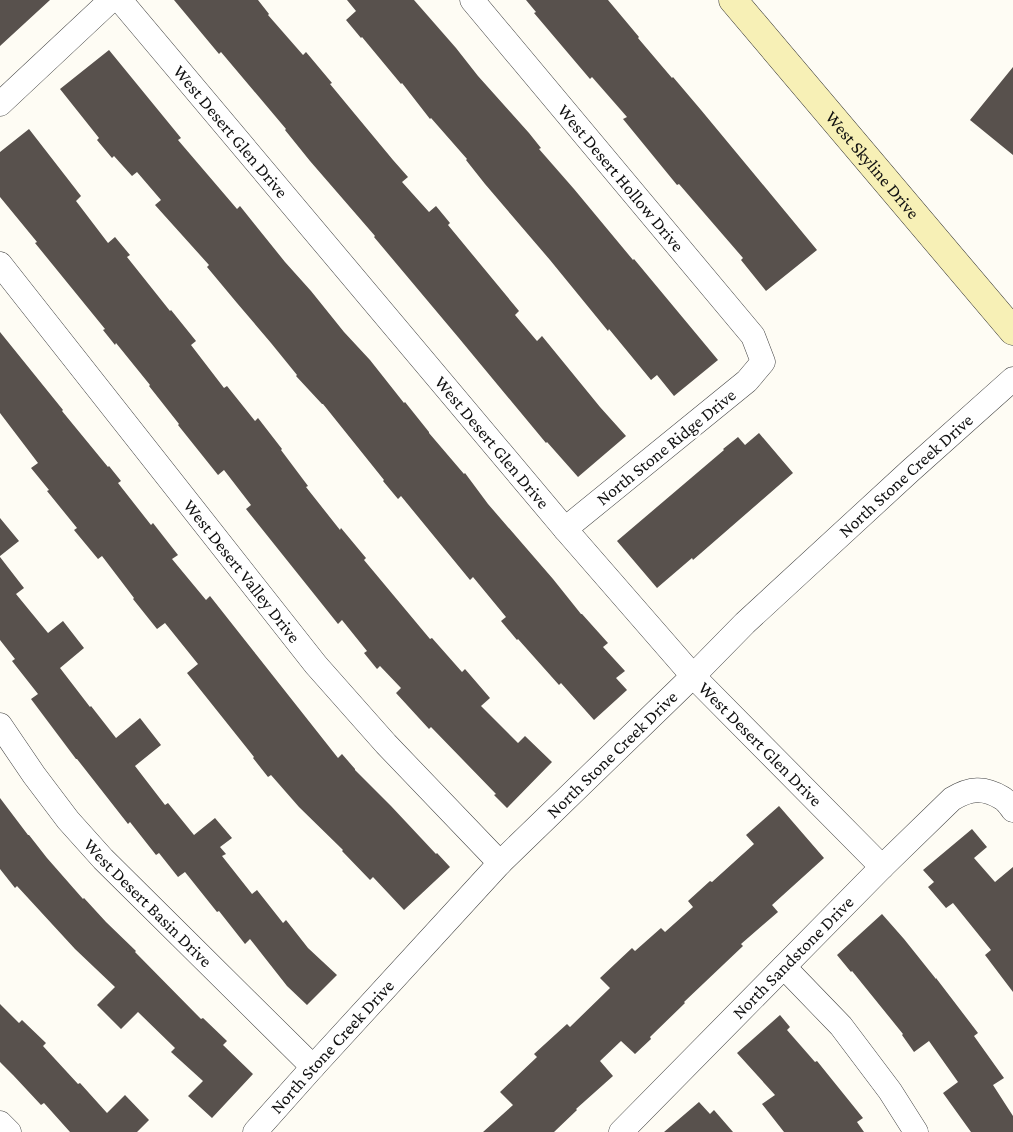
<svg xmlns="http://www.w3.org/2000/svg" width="1013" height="1132" viewBox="0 0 1013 1132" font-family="'Crimson Pro',serif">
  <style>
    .building { fill: #58514d }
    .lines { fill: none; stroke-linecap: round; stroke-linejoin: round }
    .street-casing { stroke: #434343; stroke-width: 25 }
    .secondary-casing { stroke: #323232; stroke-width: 29 }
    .street { stroke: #fff; stroke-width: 24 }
    .secondary { stroke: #f7f0b6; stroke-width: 28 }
    .labels { text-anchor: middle; stroke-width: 5; stroke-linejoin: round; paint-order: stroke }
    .street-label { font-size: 18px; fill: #101010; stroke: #fff }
  </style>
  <rect width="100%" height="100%" fill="#fefcf4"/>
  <path class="building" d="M0,0H50L0,46Z
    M174,0H258L269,14L268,15L303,55L306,52L332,83L330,84L349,107L393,160L408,177L402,182L429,212L436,206L450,223L448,225L519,311L515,315L537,341L542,336L600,407L626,436L578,477L547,442L546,443L458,337L374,237L375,236L310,161L285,130L286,129L221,52L219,54Z
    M347,0H414L456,48L478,76L529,133L541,148L539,149L574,189L633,260L634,259L718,360L674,396L657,375L651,380L609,329L608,331L550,260L485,184L466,160L467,159L431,118L430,119L402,83L401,84L362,37L361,38L346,20L356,11Z
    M526,0H608L639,37L638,38L672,78L673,77L701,110L817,250L766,291L741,260L743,258L679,184L677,185L623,119L627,117L592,77L590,79L534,13L536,12Z
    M109,50L181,138L178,140L237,209L240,206L285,262L311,291L344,332L370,360L404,403L405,402L429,432V433L464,474L465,473L488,504L553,579L581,614H582L608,643L603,647L625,671L616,678L627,690L594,720L561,683L559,685L518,639L517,640L501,621L506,617L473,577L470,580L401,496L398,499L383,481L384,480L323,404H322L296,376L297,375L271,343L237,303L207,267L209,265L155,205L161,200L137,172L132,176L114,156L112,158L97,140L99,138L60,89Z
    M1013,67V155L970,120Z
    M29,129L81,196L76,201L108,243L115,237L130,255L127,257L170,311L171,310L196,341L191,345L224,388L227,386L255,421L258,418L282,449L281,450L308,486L306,487L340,530L341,528L366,558L364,560L430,639L432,638L462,672L465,669L490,698L481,706L518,743L525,736L552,762L507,808L494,795L496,794L431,727L429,729L396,693L401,688L380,666L377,669L364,653L367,651L342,620L338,624L246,509L251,505L224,470L218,475L178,425L179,424L149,386L150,385L116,343L115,345L103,330L105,329L35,243L37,242L0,197V152Z
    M0,332L63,410L62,411L108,467L109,466L121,481L118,483L151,525L153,523L178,555L172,559L206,600L210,596L338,758L342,754L355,769V770L391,806L436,854L437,853L450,867L404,910L373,877L370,880L342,851L343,850L299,807L271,775L268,777L253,758L254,757L187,673L198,664L165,623L157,629L133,599L134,598L102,556L98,559L74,530L77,528L47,491L49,490L31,468L38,463L0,413Z
    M759,433L793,473L693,560L692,558L657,588L617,541L724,450L723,449L738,437L745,445Z
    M0,518L19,541L0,556Z
    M0,557L24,588L16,594L48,633L63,621L84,648L60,668L90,707L91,706L116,738L140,718L161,745L135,766L165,805L168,803L194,835L215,818L232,838L220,847L226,854L222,856L252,894L257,890L283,923L286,920L308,948L337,975L307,1005L287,986L250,939L245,944L219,911L217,912L185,872L178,877L159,853L156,855L130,822L128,824L77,759H76L31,699L38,694L12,661L15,659L0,640Z
    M0,798L28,835H29L47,858L83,899L84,898L106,922L136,951L135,952L201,1019L203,1018L227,1041L223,1045L253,1074L212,1118L188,1096L203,1081L171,1052L175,1048L138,1012L121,1029L97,1005L115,987L75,949L17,886L15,888L0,869Z
    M779,806L824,858L772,905L778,912L741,944L743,946L684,1002L685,1003L650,1037L651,1039L635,1054L621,1041L600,1061L613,1076L576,1109L577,1110L554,1132H483L513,1105L500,1092L537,1057L534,1054L567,1024L570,1027L610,988L600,978L632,948L635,951L661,928L665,932L693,907L688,901L710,881L712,882L754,844L746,835Z
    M972,829L987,847L974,858L995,882L1013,867V992L985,955L991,950L953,903L946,908L928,887L934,882L923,870Z
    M882,914L904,939L936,979V978L978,1033L974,1036L1004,1078L993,1085L1013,1116V1132H971L943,1093L958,1082L929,1041L914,1052L902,1035L903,1034L852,971L851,972L837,955Z
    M0,1004L19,1023L22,1020L46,1043L43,1046L78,1084L80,1083L107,1113L125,1095L149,1120L137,1132H70L44,1103L41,1105L13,1075L0,1062Z
    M780,1015L790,1027L787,1030L815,1062L817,1061L863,1118L857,1122L864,1132H784L762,1104L775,1095L737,1053Z
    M699,1102L710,1114L714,1110L733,1132H664Z"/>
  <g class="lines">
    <defs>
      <g id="street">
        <path id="s1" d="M120,0L565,529L693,676L882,867"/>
        <path id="s2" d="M472,0L753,336L763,362L747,381L565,529"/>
        <path d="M0,104L111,0"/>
        <path id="s3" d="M0,264L316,665L386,744L500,863"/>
        <path id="s4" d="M0,725L34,775L68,820L103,859L313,1067"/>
        <path d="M784,967L841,1026L890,1091L916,1132"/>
        <path d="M0,1123L9,1132"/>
        <path id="s5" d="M255,1132L313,1067L500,863L693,676L745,623L910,471L1013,379"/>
        <path id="s6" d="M621,1132L882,867L952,799C970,788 984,787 1002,798C1007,801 1010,806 1013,810"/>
      </g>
      <g id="secondary">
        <path id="s7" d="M733,0L1013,331"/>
      </g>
    </defs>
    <use href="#street" class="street-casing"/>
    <use href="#secondary" class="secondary-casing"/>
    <use href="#street" class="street"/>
    <use href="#secondary" class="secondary"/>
  </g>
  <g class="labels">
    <g class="street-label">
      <text dy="6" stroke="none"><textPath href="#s1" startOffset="172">West Desert Glen Drive</textPath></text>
      <text dy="6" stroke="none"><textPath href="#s7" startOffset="216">West Skyline Drive</textPath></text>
      <text dy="6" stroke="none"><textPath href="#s2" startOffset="232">West Desert Hollow Drive</textPath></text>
      <text dy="6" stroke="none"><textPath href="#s1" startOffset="578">West Desert Glen Drive</textPath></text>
      <text transform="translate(666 447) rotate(-39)" y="6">North Stone Ridge Drive</text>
      <text dy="6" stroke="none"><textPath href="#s5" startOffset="925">North Stone Creek Drive</textPath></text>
      <text dy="6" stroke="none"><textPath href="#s3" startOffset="391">West Desert Valley Drive</textPath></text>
      <text dy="6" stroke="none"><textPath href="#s1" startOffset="982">West Desert Glen Drive</textPath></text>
      <text dy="6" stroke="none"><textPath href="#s5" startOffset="520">North Stone Creek Drive</textPath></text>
      <text dy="6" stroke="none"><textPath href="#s4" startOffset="232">West Desert Basin Drive</textPath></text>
      <text dy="6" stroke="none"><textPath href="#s6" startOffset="245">North Sandstone Drive</textPath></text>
      <text dy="6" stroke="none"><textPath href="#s5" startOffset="115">North Stone Creek Drive</textPath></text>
    </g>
  </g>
</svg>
